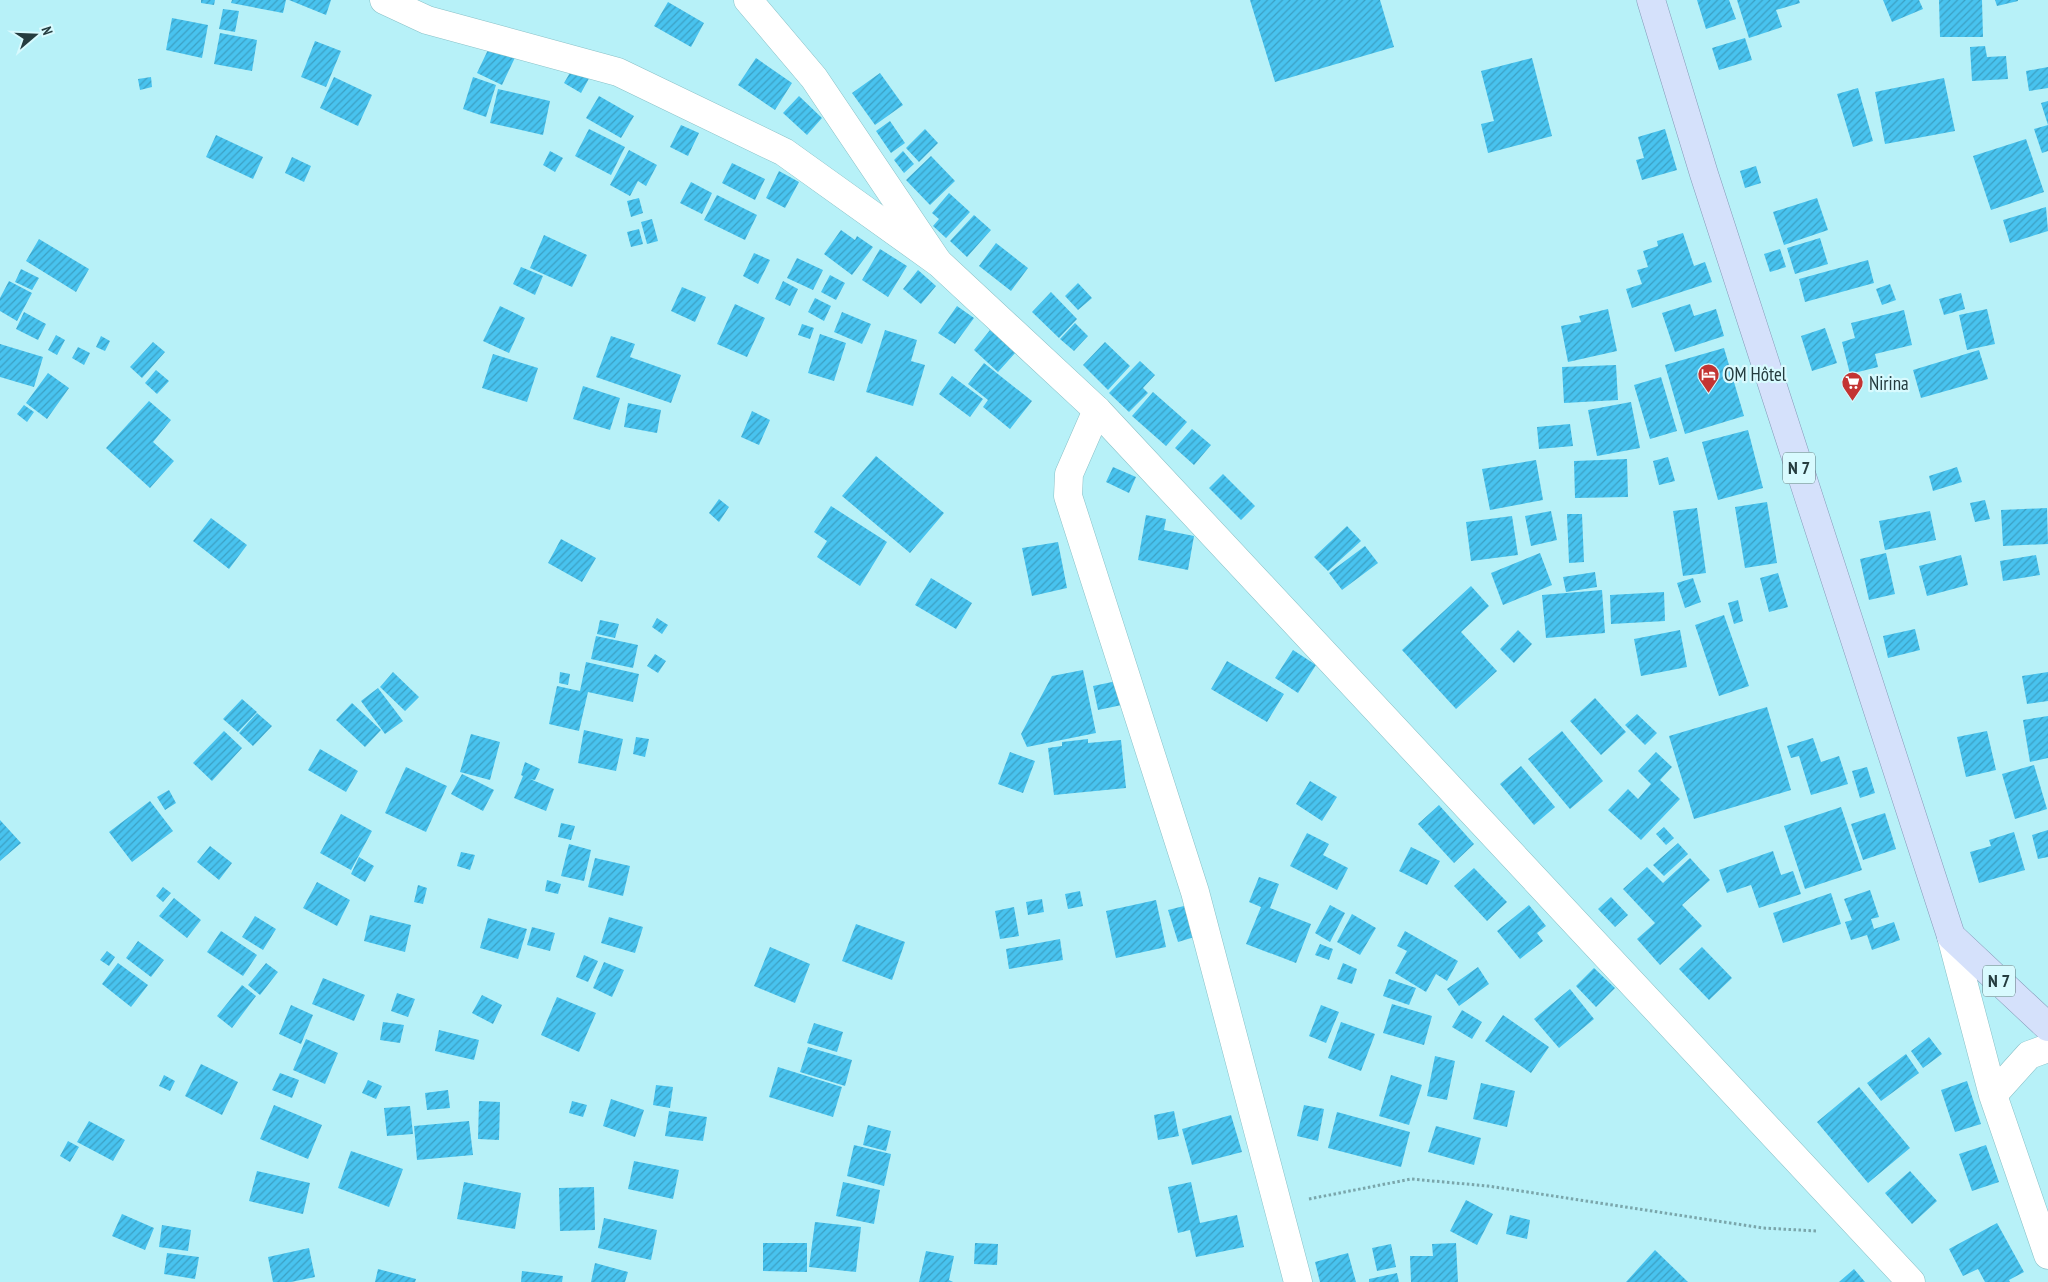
<svg xmlns="http://www.w3.org/2000/svg" width="2048" height="1282" viewBox="0 0 2048 1282" font-family="'PT Sans Narrow',sans-serif">
  <style>
    .building { fill: url(#building-hatch) }
    .lines { fill: none; stroke-linecap: round; stroke-linejoin: round }
    .street-casing { stroke: #88c0c7; stroke-width: 29 }
    .secondary-casing { stroke: #88c0c7; stroke-width: 29 }
    .primary-casing { stroke: #859ab8; stroke-width: 29 }
    .path { stroke: #7aa6ab; stroke-width: 3; stroke-dasharray: 2.5 2.5; stroke-linecap: butt }
    .street { stroke: #fff; stroke-width: 28 }
    .secondary { stroke: #fff; stroke-width: 28 }
    .primary { stroke: #d5e1fb; stroke-width: 28 }
    .labels { text-anchor: middle; stroke-width: 4.5; stroke-linejoin: round; paint-order: stroke }
    .shield { fill: #d8fafe; stroke: #5b7578; stroke-width: 1 }
    .shield-label { font-size: 18px; font-weight: bold; fill: #253c3f }
    .poi-label { font-size: 19px; fill: #253c3f; stroke: #d8fafe; text-anchor: start }
  </style>
  <defs>
    <pattern id="building-hatch" width="6" height="6" patternUnits="userSpaceOnUse" patternTransform="scale(1.25)"><rect width="6" height="6" fill="#48c3ef"/><path d="M-1 1l2-2M0 6l6-6M5 7l2-2" fill="none" stroke="#3ca0c3"/></pattern>
  </defs>
  <rect width="100%" height="100%" fill="#b7f1f8"/>
  <path class="building" d="M201,0H215L214,5L201,3Z
    M232,0H286L283,13L231,3Z
    M289,0H331L326,15Z
    M1250,0H1380L1394,47L1275,82Z
    M1697,0H1729L1736,19L1706,29Z
    M1737,0H1799L1800,3L1776,10L1782,27L1749,38Z
    M1883,0H1919L1923,9L1892,22Z
    M1939,0H1982L1983,37H1940Z
    M1995,0H2018V1L1997,6Z
    M668,2L704,23L691,47L654,26Z
    M223,9L239,11L235,32L219,29Z
    M172,18L208,25L202,58L166,50Z
    M220,33L257,40L252,71L214,64Z
    M495,35L520,47L502,85L477,73Z
    M1745,38L1752,60L1719,70L1712,48Z
    M315,41L341,51L326,87L301,77Z
    M1985,46L1987,57L2006,56L2008,79L1972,81L1970,47Z
    M756,58L792,83L775,110L738,85Z
    M1532,58L1552,136L1488,153L1481,124L1494,121L1481,71Z
    M575,64L592,73L581,93L564,83Z
    M2048,67V88L2029,91L2026,71Z
    M880,73L903,105L875,125L852,93Z
    M151,77L152,87L140,90L138,79Z
    M334,77L372,95L358,126L320,108Z
    M473,77L496,85L486,117L463,109Z
    M1944,78L1955,131L1885,144L1875,92Z
    M1858,88L1873,141L1853,147L1837,94Z
    M498,89L550,101L543,135L490,123Z
    M599,96L634,116L621,138L586,118Z
    M799,96L822,118L807,135L783,113Z
    M2048,101V151L2042,153L2034,129L2048,125L2041,103Z
    M890,121L905,143L891,153L876,131Z
    M681,125L699,133L688,156L670,147Z
    M589,129L625,147L611,175L575,156Z
    M925,129L938,143L919,162L906,148Z
    M1665,129L1677,170L1642,180L1636,160L1644,158L1638,137Z
    M216,135L263,157L253,179L206,157Z
    M2026,139L2044,192L1991,210L1973,156Z
    M629,150L657,165L646,186L638,181L630,196L610,185Z
    M550,151L563,158L555,172L543,165Z
    M903,151L914,164L904,173L894,160Z
    M931,156L955,181L930,205L906,180Z
    M292,157L311,166L304,182L285,173Z
    M732,163L765,179L755,200L722,183Z
    M1756,166L1761,183L1745,188L1740,171Z
    M779,171L799,182L785,208L766,198Z
    M691,182L712,193L702,214L680,203Z
    M949,193L970,212L946,238L933,226L939,219L932,213Z
    M717,195L757,215L745,240L704,220Z
    M639,198L643,213L631,217L627,201Z
    M1817,198L1828,230L1784,245L1773,212Z
    M2046,207L2048,231L2010,243L2003,220Z
    M974,215L991,230L967,257L950,241Z
    M652,219L658,241L647,244L641,222Z
    M639,229L643,244L631,247L627,232Z
    M841,230L855,240L857,236L873,247L852,275L824,254Z
    M1683,233L1694,266L1705,262L1712,282L1632,308L1626,289L1642,284L1637,270L1648,267L1643,251L1658,246L1657,241Z
    M544,235L587,255L572,287L530,268Z
    M1820,238L1828,264L1795,274L1787,248Z
    M39,239L89,269L76,292L26,261Z
    M996,243L1028,268L1011,291L979,266Z
    M880,249L907,266L888,297L862,280Z
    M1780,249L1786,267L1770,272L1764,254Z
    M754,253L770,260L758,284L743,276Z
    M797,258L823,270L813,290L787,278Z
    M1868,260L1874,283L1805,302L1799,279Z
    M521,267L543,276L535,295L513,284Z
    M21,269L39,278L32,290L15,282Z
    M918,270L936,286L921,304L903,289Z
    M830,275L845,283L836,300L821,292Z
    M9,281L32,293L17,321L0,311V298Z
    M783,281L798,289L790,306L775,299Z
    M1078,283L1092,298L1078,310L1065,296Z
    M1890,284L1896,300L1882,305L1876,289Z
    M682,287L706,297L695,322L671,311Z
    M1051,292L1077,319L1059,338L1032,312Z
    M1961,293L1965,309L1944,315L1939,299Z
    M815,298L831,306L824,321L808,312Z
    M735,304L765,318L747,357L717,344Z
    M1690,304L1694,316L1716,309L1724,336L1675,352L1662,313Z
    M500,306L525,318L509,353L483,341Z
    M957,306L974,318L955,344L938,333Z
    M1608,309L1617,351L1568,362L1561,326L1581,322L1579,316Z
    M1987,309L1995,344L1967,350L1959,315Z
    M1904,310L1912,345L1875,354L1878,367L1850,374L1842,342L1855,338L1851,323Z
    M24,312L46,324L38,340L16,329Z
    M842,312L871,324L862,344L834,332Z
    M1075,323L1088,336L1074,351L1060,339Z
    M802,324L814,328L810,339L798,335Z
    M1825,328L1837,363L1812,371L1801,336Z
    M885,330L917,340L911,361L925,365L913,406L866,392Z
    M990,330L1016,352L998,372L974,350Z
    M820,334L846,343L834,381L808,373Z
    M56,335L65,340L57,355L48,350Z
    M101,336L110,341L105,351L96,347Z
    M611,336L635,344L630,357L681,375L671,403L596,377Z
    M153,342L165,352L142,378L130,367Z
    M1105,342L1130,366L1108,390L1083,365Z
    M0,344L43,357L34,387L0,377Z
    M78,347L90,353L84,365L72,358Z
    M1724,348L1744,416L1685,434L1665,365Z
    M1979,350L1988,379L1921,398L1913,370Z
    M493,354L538,368L527,402L482,388Z
    M1140,361L1155,375L1143,388L1148,393L1129,412L1109,393Z
    M984,363L1032,401L1010,429L983,407L988,400L968,384Z
    M1616,365L1618,400L1564,403L1562,367Z
    M156,370L169,381L157,394L145,383Z
    M48,373L69,388L47,419L26,403Z
    M952,376L983,399L970,417L939,394Z
    M1661,377L1677,431L1650,439L1634,385Z
    M583,386L620,398L610,430L573,419Z
    M1153,392L1187,422L1166,446L1132,416Z
    M149,401L171,420L153,442L174,461L150,488L106,448Z
    M1631,402L1640,448L1597,456L1588,410Z
    M628,403L661,410L657,433L624,427Z
    M24,405L34,412L27,422L17,414Z
    M752,411L770,420L759,445L741,437Z
    M1570,424L1573,446L1539,449L1537,427Z
    M1192,429L1211,445L1194,465L1175,448Z
    M1748,430L1763,488L1718,500L1702,442Z
    M876,456L944,513L910,553L842,496Z
    M1668,457L1675,481L1659,485L1653,461Z
    M1627,459L1628,497L1575,498L1574,461Z
    M1536,460L1543,500L1490,510L1482,469Z
    M1113,467L1136,477L1129,493L1106,482Z
    M1957,467L1962,482L1933,491L1929,476Z
    M1223,474L1255,506L1241,520L1209,488Z
    M719,499L729,507L719,522L709,513Z
    M1985,500L1990,519L1975,522L1970,503Z
    M1767,502L1777,563L1745,568L1735,507Z
    M831,506L887,542L860,586L817,557L827,541L814,532Z
    M1697,508L1706,573L1683,576L1673,511Z
    M2047,508L2048,544L2003,546L2001,510Z
    M1551,511L1557,540L1531,546L1525,516Z
    M1930,511L1936,540L1885,550L1879,521Z
    M1567,514H1582L1584,562L1569,563Z
    M1146,515L1166,519L1164,530L1194,536L1188,570L1138,560Z
    M1512,516L1518,555L1471,561L1466,522Z
    M211,518L247,545L229,569L193,541Z
    M1347,526L1361,541L1328,571L1314,557Z
    M561,539L596,558L582,582L548,563Z
    M1058,542L1067,588L1032,596L1022,548Z
    M1365,546L1378,563L1342,590L1329,573Z
    M1540,553L1552,585L1503,605L1491,573Z
    M1886,553L1895,594L1869,600L1860,559Z
    M1961,555L1968,585L1927,596L1919,566Z
    M2036,555L2040,575L2003,581L2000,561Z
    M1595,572L1597,587L1566,592L1563,577Z
    M1778,573L1788,607L1769,612L1760,578Z
    M931,578L972,603L956,629L915,605Z
    M1693,578L1701,602L1685,608L1677,583Z
    M1471,586L1489,606L1461,632L1497,671L1456,709L1402,650Z
    M1602,590L1605,633L1546,638L1542,595Z
    M1664,592L1665,621L1611,624L1610,595Z
    M1738,600L1743,621L1734,624L1728,603Z
    M1724,615L1749,686L1719,696L1695,625Z
    M657,618L668,625L662,634L652,627Z
    M600,620L619,624L615,638L597,634Z
    M1915,629L1920,650L1888,658L1883,636Z
    M1518,630L1532,644L1514,663L1500,649Z
    M1680,630L1687,667L1641,676L1634,639Z
    M596,636L638,645L633,668L591,659Z
    M1293,650L1316,665L1298,693L1275,678Z
    M655,654L666,661L658,673L647,666Z
    M1227,661L1284,694L1267,722L1211,689Z
    M586,662L639,674L633,702L588,692L579,731L549,724L557,686L580,691Z
    M1083,670L1096,733L1027,747L1021,734L1052,676Z
    M393,672L419,697L405,711L380,687Z
    M560,672L570,674L568,685L559,683Z
    M2048,672V701L2027,704L2022,676Z
    M1117,681L1122,705L1098,710L1093,686Z
    M378,688L403,721L385,734L361,701Z
    M1595,698L1626,732L1601,755L1570,721Z
    M242,699L257,712L238,732L223,719Z
    M352,703L381,730L365,747L336,720Z
    M1767,707L1791,790L1694,819L1669,736Z
    M257,713L272,726L253,746L239,733Z
    M1637,714L1657,733L1645,745L1625,725Z
    M2048,716V758L2030,762L2023,720Z
    M584,730L623,739L616,771L578,763Z
    M224,731L242,748L212,781L193,763Z
    M1562,731L1603,781L1570,809L1528,759Z
    M1987,731L1996,770L1966,777L1957,737Z
    M471,734L500,742L490,780L460,772Z
    M636,737L649,739L645,757L633,754Z
    M1813,738L1821,762L1839,756L1848,784L1811,795L1799,756L1791,758L1787,746Z
    M1088,739V743L1121,740L1126,788L1054,795L1048,748L1062,746V742Z
    M320,749L358,771L346,792L308,770Z
    M1010,752L1035,761L1023,793L998,784Z
    M1656,752L1672,767L1660,780L1680,799L1641,840L1608,810L1628,789L1638,799L1651,784L1638,771Z
    M525,762L540,769L535,780L530,779L554,789L546,811L514,798L523,776L521,775Z
    M2034,765L2047,809L2015,819L2002,774Z
    M1521,766L1555,807L1534,825L1500,784Z
    M406,767L447,786L426,832L385,813Z
    M1867,767L1875,793L1860,798L1852,771Z
    M462,774L494,790L483,811L451,794Z
    M1310,781L1337,797L1322,821L1296,804Z
    M169,790L176,803L165,810L157,797Z
    M150,801L173,831L132,862L109,832Z
    M1439,805L1474,844L1454,863L1418,824Z
    M1841,807L1862,870L1805,889L1784,826Z
    M1885,813L1896,849L1863,860L1851,824Z
    M341,814L372,831L351,870L320,853Z
    M0,820L21,843L0,861Z
    M561,823L575,826L571,840L558,837Z
    M1664,827L1674,838L1666,845L1656,834Z
    M2048,830V857L2038,859L2032,835Z
    M2014,832L2025,870L1979,883L1970,852L1991,846L1989,840Z
    M1307,833L1329,844L1323,855L1348,868L1337,890L1290,866Z
    M1678,843L1688,854L1664,876L1653,865Z
    M569,844L591,850L584,881L561,876Z
    M210,846L232,863L219,880L197,862Z
    M1411,847L1440,861L1427,885L1399,871Z
    M1773,851L1781,875L1793,871L1801,894L1759,908L1751,885L1727,893L1719,870Z
    M461,852L475,855L470,870L457,866Z
    M359,857L374,866L365,882L351,874Z
    M595,858L630,866L623,896L588,887Z
    M1690,858L1710,880L1682,905L1702,926L1660,965L1637,939L1655,923L1623,889L1647,867L1663,883Z
    M1474,868L1507,902L1487,921L1454,886Z
    M1259,877L1279,884L1270,908L1311,924L1296,963L1246,944L1261,907L1249,902Z
    M547,880L561,884L558,894L545,891Z
    M317,882L350,900L337,926L303,908Z
    M418,885L427,888L423,904L414,902Z
    M163,887L171,893L163,902L156,896Z
    M1870,890L1879,917L1871,919L1874,929L1894,922L1900,940L1872,950L1867,935L1851,940L1845,922L1852,920L1844,899Z
    M1080,891L1083,906L1068,909L1065,894Z
    M1831,893L1841,924L1783,943L1773,913Z
    M1611,897L1628,915L1615,927L1598,909Z
    M174,898L201,920L187,938L159,916Z
    M1042,899L1044,912L1028,915L1026,902Z
    M1156,900L1166,947L1116,958L1106,911Z
    M1192,904L1201,935L1178,942L1168,910Z
    M1330,905L1345,913L1330,942L1315,933Z
    M1529,905L1546,926L1537,933L1543,941L1520,959L1497,931Z
    M1014,907L1019,936L1000,939L995,911Z
    M1352,914L1376,928L1360,955L1337,942Z
    M370,915L411,925L405,952L364,941Z
    M255,916L276,929L263,950L242,937Z
    M609,917L643,927L635,953L601,943Z
    M488,918L527,929L518,959L480,948Z
    M856,924L905,942L892,980L842,961Z
    M532,927L555,933L550,951L527,945Z
    M221,931L257,955L243,976L207,952Z
    M1405,931L1458,961L1447,981L1436,974L1426,992L1395,973L1407,951L1397,946Z
    M1060,939L1063,960L1009,969L1006,949Z
    M138,941L164,960L151,977L126,958Z
    M1320,944L1333,949L1329,960L1315,955Z
    M770,947L810,964L795,1003L754,986Z
    M1702,947L1732,978L1709,1000L1679,969Z
    M107,951L115,957L109,966L100,960Z
    M584,955L598,961L588,982L576,977Z
    M604,962L624,970L612,997L593,988Z
    M118,963L148,985L131,1007L102,984Z
    M266,963L278,972L260,995L248,985Z
    M1343,963L1357,969L1352,984L1337,979Z
    M1478,967L1489,984L1459,1006L1447,989Z
    M1594,968L1615,988L1596,1007L1576,986Z
    M323,978L365,995L354,1021L312,1004Z
    M1389,979L1416,988L1409,1005L1383,996Z
    M242,985L256,996L232,1028L217,1016Z
    M1570,989L1594,1019L1559,1048L1534,1019Z
    M397,993L415,999L408,1017L391,1011Z
    M482,995L502,1005L493,1024L472,1013Z
    M557,997L596,1013L579,1052L541,1035Z
    M1392,1004L1432,1016L1424,1045L1383,1033Z
    M291,1005L313,1015L301,1044L279,1034Z
    M1321,1005L1339,1012L1326,1043L1309,1036Z
    M1462,1010L1482,1022L1472,1039L1452,1027Z
    M1503,1015L1549,1047L1531,1073L1485,1041Z
    M383,1022L404,1025L400,1043L380,1040Z
    M1341,1022L1375,1034L1361,1071L1328,1058Z
    M814,1023L843,1032L837,1052L807,1043Z
    M439,1030L479,1040L474,1060L435,1051Z
    M1929,1037L1942,1054L1923,1068L1911,1051Z
    M306,1039L338,1053L325,1084L293,1070Z
    M808,1047L852,1060L845,1086L800,1072Z
    M1906,1054L1919,1073L1881,1101L1867,1083Z
    M1435,1056L1455,1061L1447,1100L1427,1096Z
    M201,1064L238,1082L222,1115L185,1096Z
    M778,1067L842,1087L833,1117L769,1097Z
    M280,1073L299,1080L292,1098L272,1090Z
    M164,1075L175,1081L170,1091L159,1086Z
    M1391,1075L1422,1085L1409,1125L1379,1116Z
    M368,1080L382,1086L376,1099L362,1093Z
    M1967,1081L1981,1124L1955,1132L1941,1090Z
    M1481,1083L1515,1091L1507,1127L1473,1119Z
    M656,1085L673,1087L670,1108L653,1105Z
    M1859,1087L1910,1148L1868,1183L1817,1122Z
    M448,1090L450,1108L427,1110L425,1093Z
    M611,1099L644,1110L635,1137L603,1126Z
    M479,1101L500,1102L499,1140L478,1139Z
    M572,1101L587,1105L583,1117L569,1113Z
    M274,1105L322,1125L308,1159L260,1139Z
    M1304,1105L1324,1109L1318,1141L1297,1136Z
    M410,1106L413,1134L387,1136L384,1108Z
    M669,1111L707,1117L703,1141L665,1136Z
    M1174,1111L1179,1136L1158,1140L1154,1115Z
    M1337,1112L1410,1132L1401,1167L1328,1148Z
    M1231,1115L1242,1152L1192,1165L1182,1129Z
    M89,1121L125,1140L113,1161L77,1142Z
    M469,1121L473,1155L417,1160L414,1126Z
    M868,1125L891,1131L886,1151L863,1145Z
    M1436,1126L1481,1138L1474,1165L1428,1152Z
    M68,1141L79,1147L70,1162L60,1156Z
    M854,1145L891,1154L884,1186L847,1176Z
    M1986,1145L1999,1182L1972,1191L1959,1154Z
    M351,1151L403,1169L389,1207L338,1188Z
    M634,1161L679,1170L673,1199L628,1189Z
    M257,1171L310,1183L303,1214L249,1201Z
    M1910,1171L1937,1201L1912,1224L1885,1193Z
    M464,1182L521,1193L515,1229L457,1219Z
    M843,1182L880,1190L874,1224L836,1216Z
    M1191,1182L1200,1223L1237,1215L1244,1247L1196,1257L1190,1230L1178,1233L1168,1187Z
    M594,1187L595,1230L560,1231L559,1188Z
    M1466,1200L1493,1214L1477,1245L1450,1231Z
    M122,1214L154,1228L145,1250L112,1236Z
    M1510,1215L1530,1220L1527,1239L1506,1234Z
    M604,1218L657,1230L651,1260L598,1248Z
    M815,1222L861,1227L856,1272L809,1267Z
    M1997,1223L2024,1272L2009,1280L2010,1282H1985L1978,1269L1963,1276L1949,1249Z
    M162,1225L191,1230L188,1251L159,1247Z
    M763,1243H807V1272L763,1271Z
    M975,1243L998,1244L997,1265L974,1264Z
    M1456,1243L1458,1282H1411L1410,1256H1433L1432,1244Z
    M1391,1244L1396,1267L1377,1271L1372,1248Z
    M309,1248L315,1277L291,1282H273L268,1257Z
    M1655,1250L1688,1282H1626Z
    M926,1251L954,1256L949,1280L953,1282H919Z
    M167,1253L199,1257L195,1279L164,1274Z
    M1348,1253L1356,1282H1320L1315,1262Z
    M595,1263L628,1272L625,1282H591Z
    M378,1269L416,1279L415,1282H375Z
    M1854,1269L1865,1282H1839Z
    M522,1271L563,1276L562,1282H521Z
    M1397,1273L1399,1282H1369V1279Z"/>
  <g class="lines">
    <defs>
      <path id="street" d="M748,0L814,78L938,262
        M1097,410L1069,474L1068,496L1195,892L1298,1282"/>
      <path id="secondary" d="M384,0L427,20L618,72L784,152L939,263L1097,410L1911,1282
        M1951,936L1993,1095L2048,1255
        M1993,1095L2029,1055L2048,1048"/>
      <path id="primary" d="M1651,0L1704,174L1951,936L2048,1027"/>
    </defs>
    <use href="#street" class="street-casing"/>
    <use href="#secondary" class="secondary-casing"/>
    <use href="#primary" class="primary-casing"/>
    <path class="path" d="M1309,1199L1411,1179L1488,1186L1763,1228L1817,1231"/>
    <use href="#street" class="street"/>
    <use href="#secondary" class="secondary"/>
    <use href="#primary" class="primary"/>
  </g>
  <defs>
    <symbol id="hotel-pin" viewBox="-11 -11 22 30"><path d="M0 17L-7.5 6A9.5 9.5 0 1 1 7.5 6Z" fill="#c33433" stroke="#d8fafe"/><path d="M-6-4.5h1.5V1H6V5H4.5V3h-9V5H-6ZM-4 0a1.8 1.8 0 1 1 3.6 0ZM.5 0V-2.5h3Q6-2.5 6 0Z" fill="#fff"/></symbol>
    <symbol id="supermarket-pin" viewBox="-11 -11 22 30"><path d="M0 17L-7.5 6A9.5 9.5 0 1 1 7.5 6Z" fill="#c33433" stroke="#d8fafe"/><path d="M-6-5.5h2.5l.6 2H6L4.5 2H-2.5L-4.4-4H-6ZM-1.5 3.2a1.3 1.3 0 1 0 .1 0ZM3 3.2a1.3 1.3 0 1 0 .1 0Z" fill="#fff"/></symbol>
  </defs>
  <g fill-rule="evenodd">
    <use href="#hotel-pin" x="1696" y="362" width="25" height="34"/>
    <use href="#supermarket-pin" x="1840" y="370" width="25" height="34"/>
  </g>
  <g class="labels">
    <g class="shield">
      <rect x="1783" y="452.5" width="32" height="31" rx="4"/>
      <rect x="1983" y="965.5" width="32" height="31" rx="4"/>
    </g>
    <g class="shield-label">
      <text x="1799" y="474">N 7</text>
      <text x="1999" y="987">N 7</text>
    </g>
    <g class="poi-label">
      <text x="1724" y="381">OM Hôtel</text>
      <text x="1869" y="390">Nirina</text>
    </g>
  </g>
  <g transform="translate(35 35) rotate(71)" stroke="#d8fafe" stroke-width="4" paint-order="stroke">
  <path d="M0-4L9 19L0 12L-9 19Z" fill="#253c3f"/>
  <text y="-8" font-size="14" font-weight="bold" text-anchor="middle" fill="#253c3f">N</text>
  </g>
</svg>
